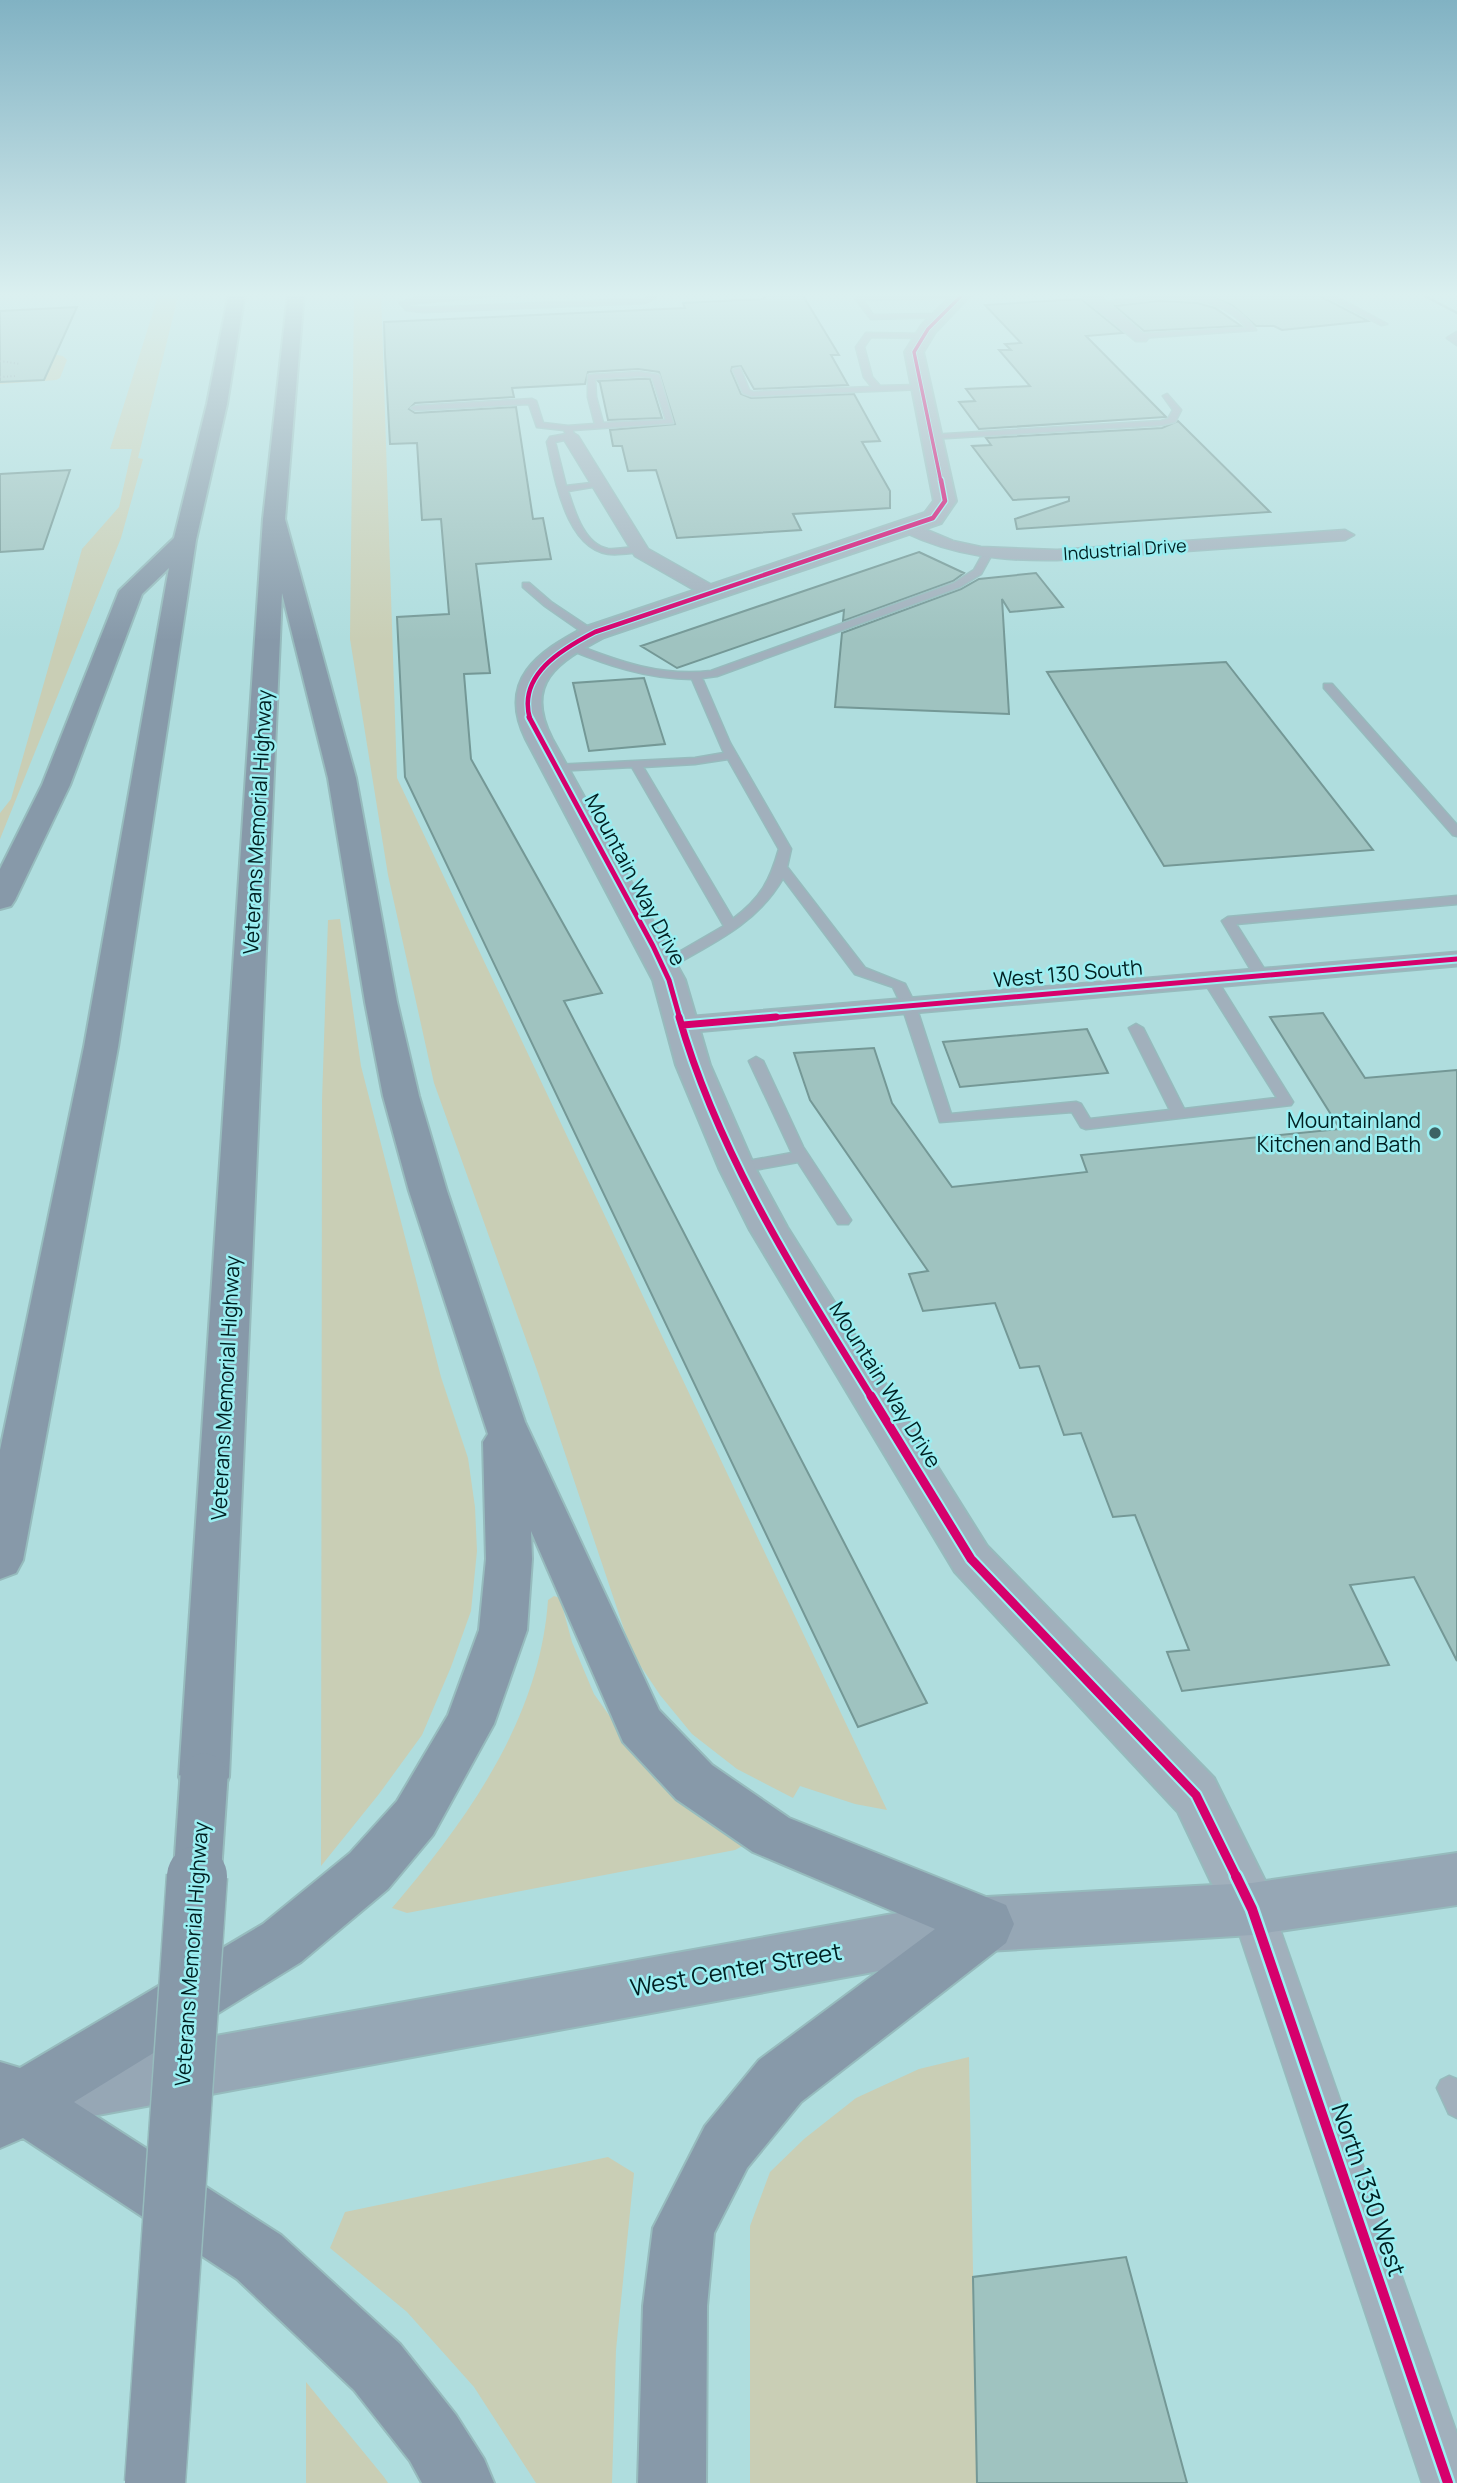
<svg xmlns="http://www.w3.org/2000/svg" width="1457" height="2483" viewBox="0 0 1457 2483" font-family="Manrope,sans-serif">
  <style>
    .green { fill: #c9ceb5 }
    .building { fill: #9fc3c0; stroke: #749896; stroke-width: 2 }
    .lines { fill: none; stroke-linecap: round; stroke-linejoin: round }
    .service-casing { stroke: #96bbbd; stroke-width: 3 }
    .minor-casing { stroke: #96bbbd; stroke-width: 3 }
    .tertiary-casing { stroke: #96bbbd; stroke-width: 4 }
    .secondary-casing { stroke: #96bbbd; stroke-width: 4 }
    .motorway-casing { stroke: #96bbbd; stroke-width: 4 }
    .path { stroke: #8da0a7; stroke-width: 2; stroke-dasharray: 1 2.5; stroke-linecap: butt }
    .service { fill: #a1b0bc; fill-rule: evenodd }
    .minor { fill: #a1b0bc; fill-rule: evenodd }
    .tertiary { fill: #a1b0bc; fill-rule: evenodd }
    .secondary { fill: #96a7b5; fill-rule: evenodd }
    .motorway { fill: #8799a9; fill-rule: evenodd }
    .rail { stroke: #8aa2a8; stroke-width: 2.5 }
    .motorway-bridge-far1-casing { stroke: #96bbbd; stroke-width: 51; stroke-linecap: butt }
    .motorway-bridge-casing { stroke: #96bbbd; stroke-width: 63; stroke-linecap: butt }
    .motorway-bridge-far1 { stroke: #8799a9; stroke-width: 47 }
    .motorway-bridge { stroke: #8799a9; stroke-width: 60 }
    .cycleway-far5-casing { stroke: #9beff2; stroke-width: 5 }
    .cycleway-far4-casing { stroke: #9beff2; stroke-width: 7 }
    .cycleway-far3-casing { stroke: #9beff2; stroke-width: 9 }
    .cycleway-far2-casing { stroke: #9beff2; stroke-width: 11 }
    .cycleway-far1-casing { stroke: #9beff2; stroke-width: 13 }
    .cycleway-casing { stroke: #9beff2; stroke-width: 15 }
    .cycleway-far5 { stroke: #d6006c; stroke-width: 3.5 }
    .cycleway-far4 { stroke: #d6006c; stroke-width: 4.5 }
    .cycleway-far3 { stroke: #d6006c; stroke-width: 5 }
    .cycleway-far2 { stroke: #d6006c; stroke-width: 7 }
    .cycleway-far1 { stroke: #d6006c; stroke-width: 9 }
    .cycleway { stroke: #d6006c; stroke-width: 10 }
    .poi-dot { fill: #3d6264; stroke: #9beff2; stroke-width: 2.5 }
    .labels { text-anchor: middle; stroke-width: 5; stroke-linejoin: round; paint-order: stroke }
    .far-street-label { font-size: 18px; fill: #002022; stroke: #9beff2 }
    .street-label { font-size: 21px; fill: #002022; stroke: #9beff2 }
    .poi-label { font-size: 21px; fill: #002022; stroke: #9beff2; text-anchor: end }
    .near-street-label { font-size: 24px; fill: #002022; stroke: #9beff2 }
  </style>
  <rect width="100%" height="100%" fill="#afddde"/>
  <path class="green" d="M159,293H179L138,458L143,459L121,538L0,839V813L11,799L82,549L119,507L132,449H110Z
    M354,293H381L397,778L887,1810L855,1804L800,1786L793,1798L737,1769L692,1734L660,1695L632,1653L538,1373L434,1083L388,875L350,639Z
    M52,354L63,356L67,360L60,378L56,380L0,384V357Z
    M340,919L361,1066L441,1377L468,1458L475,1507L477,1551L471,1611L451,1667L422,1735L379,1794L321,1866L322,1100L328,920Z
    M554,1596L560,1598L572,1642L594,1694L635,1752L754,1840L735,1850L407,1913L392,1908C467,1820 540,1719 548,1600Z
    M969,2057L977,2483H750V2226L770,2172L804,2139L856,2098L919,2069Z
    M608,2157L634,2173L616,2350L612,2483H536L474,2387L407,2312L330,2248L345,2212Z
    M306,2382L384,2477L388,2483H306Z"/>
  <path class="building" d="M1202,293H1314L1368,321L1282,330L1274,326H1256L1232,305Z
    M802,294L839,355H831L848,385L754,389L741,366L732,367L731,371L741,394L751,398L854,394L880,441L862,442L890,491V508L793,514L801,530L677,538L656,470L628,471L622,446H613L610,430L675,424L659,372L638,369L588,372L585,384L512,388L514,397L415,403L409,409L415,413L516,407L533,519L543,518L551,559L476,564L490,673L464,674L471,759L602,993L564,1001L927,1703L858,1727L405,777L397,617L449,614L441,519L422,520L417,443L390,444L385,354L384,322L685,308L683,303L765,299L763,296Z
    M1081,299L1123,333L1086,336L1166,417L979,429L959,402L975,401L966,389L1030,386L999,350H1011L1005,344L1021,343L985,305Z
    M1159,301L1197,303L1215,308L1241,326L1144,331L1115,306Z
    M77,307L44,380L0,382V311Z
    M638,379H650L662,418L608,420L600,383L598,381Z
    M1178,421L1270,512L1017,529L1015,519L1069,501V497L1013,500L972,446L991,445L986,438L1162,428Z
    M70,470L43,549L0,552V474Z
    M919,552L964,573L953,581L843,621L844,610L677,668L641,646Z
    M1036,573L1063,607L1010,612L1002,599L1009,714L835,707L842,633L961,589L979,579Z
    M1226,662L1373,850L1164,866L1047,672Z
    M644,678L665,744L589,751L573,683Z
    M1323,1013L1365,1078L1457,1070V1661L1414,1577L1350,1585L1389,1665L1182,1691L1167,1652L1189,1650L1135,1515L1113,1517L1081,1433L1064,1435L1039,1366L1020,1368L995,1303L923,1311L909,1274L928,1271L810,1100L794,1053L874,1048L892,1103L952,1187L1087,1172L1081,1155L1340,1129L1270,1017Z
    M1087,1029L1108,1073L960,1087L943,1042Z
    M1126,2257L1187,2483H977L973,2277Z"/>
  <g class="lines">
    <defs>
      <path id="service" d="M483,293H520L407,304L410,307L423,308L644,299L649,297L648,293H654L656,298L645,303L423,312L406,310L400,303L417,297Z
        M1321,293H1329L1387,324L1381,325Z
        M964,294L962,297L863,300L873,315L944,314L942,317L871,319L855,298Z
        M1199,295C1221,299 1242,311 1256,330L1139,338L1136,334L1247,328C1211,284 1149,300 1100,305L1097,303L1156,296Z
        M1457,332V345L1447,338Z
        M866,333L926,334L923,338L871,337L864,347L872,377L880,386L919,385L922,389L752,396L743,393L733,370L740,368L749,390L753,392L872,387L864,377L856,347Z
        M638,372L659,375L673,423L573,430V438L555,442L566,486L600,482L604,485L568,491C574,510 584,545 608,549C620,550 631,546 642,547L644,549C637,553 626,554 618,554C567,558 555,478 547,442L550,437L566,434L564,430L537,427L529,404L415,410L411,408L415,406L532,399L536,401L543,423L568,426L595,424L588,397V375ZM638,376L652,377L666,420L603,423L596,397L595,379Z
        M1167,394L1181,410L1175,422L1162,425L930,439L926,437L930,435L1161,421L1168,419L1173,410L1163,396Z
        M984,552L992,554L981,574L960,587L717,676L702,678L730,743L791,849L787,867L865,968L905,984L916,1006L951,1114L1076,1102L1081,1104L1090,1119L1170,1110L1129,1028L1136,1024L1143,1028L1184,1109L1277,1098L1203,980L1210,976L1217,980L1293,1102L1291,1105L1086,1129L1081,1127L1072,1112L940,1122L902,1006L893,987L855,974L783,878C757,924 711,944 667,969H657L655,966L724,926L632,767L555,771L549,768L555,765L695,758L724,753L692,679C647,679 607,665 566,648V644H574C619,662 662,677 711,671L954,583L974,570ZM728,759L779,849C770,881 761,898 733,919L643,767L695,764Z
        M523,583H529L551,602L596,632V636H588L545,606L523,587Z
        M1324,684H1332L1457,825V836L1453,835L1324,688Z
        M1457,896V904L1236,924L1268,975L1261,979L1254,975L1222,921L1228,917Z
        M756,1057L763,1061L803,1147L851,1220L848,1224H838L798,1162L737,1173L729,1168L737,1163L792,1153L749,1061Z
        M1449,2076L1457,2079V2118L1449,2114L1437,2088L1441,2080Z"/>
      <path id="minor" d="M511,293H526L517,297Z
        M1078,293H1097L1148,338L1146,341H1136Z
        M570,431L578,436L648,549L717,588L720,592L717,596H705L635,556L562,436Z
        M910,523L953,541L981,547L1057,550L1345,530L1354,535L1345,540L1057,560C1002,561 954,556 904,532L902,528L904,524Z
        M1457,952V966L683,1033L674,1031L670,1025L674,1019L683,1017Z
        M1252,1889L1267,1895L1273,1909L1457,2434V2483H1422L1231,1909L1237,1895Z"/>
      <path id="tertiary" d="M955,293H972L935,332L923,352L956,501L941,523L604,637C557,662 523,683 552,739L685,980L710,1065L755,1168L787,1227L987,1546L1214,1778L1279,1909L1271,1928L1252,1935L1233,1928L1178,1812L955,1572L750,1230L719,1168L676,1065L653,980L526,739C497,680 538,652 586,627L925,513L934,501L905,352L922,325Z"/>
      <path id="secondary" d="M1457,1853V1905L1252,1935L987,1951L49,2124L28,2116L20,2095L28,2074L49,2066L987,1897L1252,1883Z"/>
      <path id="motorway" d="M229,293H245L227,404L196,540L118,1047L23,1560L16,1573L0,1579V1450L84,1047L169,568L142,594L70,785L15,900L11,906L0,909V869L42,785L119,591L174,538L207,404Z
        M288,293H304L285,519L356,778L397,1002L419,1096L447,1191L525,1422L659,1710L712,1765L789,1818L1006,1905L1014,1924L1006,1943L801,2102L747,2168L714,2233L707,2306L706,2483H638L643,2306L653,2228L705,2126L759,2060L935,1929L753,1852L676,1799L623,1742L531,1531L532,1559L527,1630L494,1724L433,1835L388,1889L301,1962L74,2102L281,2235L400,2344L456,2415L484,2459L494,2483H422L410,2461L354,2390L237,2279L23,2138L0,2148V2062L20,2068L263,1924L350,1853L397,1801L448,1715L479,1630L486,1559L483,1442L488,1434L409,1191L383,1096L365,1002L328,778L282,593L229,1777L222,1794L204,1800L186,1794L179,1777L263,519Z"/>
    </defs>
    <use href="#service" class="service-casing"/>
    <use href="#minor" class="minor-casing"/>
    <use href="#tertiary" class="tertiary-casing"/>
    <use href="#secondary" class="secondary-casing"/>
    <use href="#motorway" class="motorway-casing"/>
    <path class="path" d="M0,361L20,364
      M0,377L16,376"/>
    <use href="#service" class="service"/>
    <use href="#minor" class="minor"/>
    <use href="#tertiary" class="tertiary"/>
    <use href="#secondary" class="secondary"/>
    <use href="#motorway" class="motorway"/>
    <path class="rail" d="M1419,293L1457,313"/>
    <defs>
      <path id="motorway-bridge-far1" d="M197,1878L204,1777"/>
      <path id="motorway-bridge" d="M155,2483L197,1876"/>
    </defs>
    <use href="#motorway-bridge-far1" class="motorway-bridge-far1-casing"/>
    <use href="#motorway-bridge" class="motorway-bridge-casing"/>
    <use href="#motorway-bridge-far1" class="motorway-bridge-far1"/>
    <use href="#motorway-bridge" class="motorway-bridge"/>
    <defs>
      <path id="cycleway-far5" d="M941,482L914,352L928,329L964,293"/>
      <path id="cycleway-far4" d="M530,719C517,675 562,649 595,632L933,518L945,501L941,480"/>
      <path id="cycleway-far3" d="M529,717L653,946L669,980L680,1019
        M755,1019L1457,959"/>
      <path id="cycleway-far2" d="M679,1017C719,1156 797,1276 872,1398
        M683,1025L776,1017"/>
      <path id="cycleway-far1" d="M871,1396L971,1559L1196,1795L1237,1878"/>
      <path id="cycleway" d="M1236,1876L1252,1909L1448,2483"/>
    </defs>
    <use href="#cycleway-far5" class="cycleway-far5-casing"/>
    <use href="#cycleway-far4" class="cycleway-far4-casing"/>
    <use href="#cycleway-far3" class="cycleway-far3-casing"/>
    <use href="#cycleway-far2" class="cycleway-far2-casing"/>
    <use href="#cycleway-far1" class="cycleway-far1-casing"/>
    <use href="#cycleway" class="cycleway-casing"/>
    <use href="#cycleway-far5" class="cycleway-far5"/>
    <use href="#cycleway-far4" class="cycleway-far4"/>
    <use href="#cycleway-far3" class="cycleway-far3"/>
    <use href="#cycleway-far2" class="cycleway-far2"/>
    <use href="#cycleway-far1" class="cycleway-far1"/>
    <use href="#cycleway" class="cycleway"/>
  </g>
  <linearGradient id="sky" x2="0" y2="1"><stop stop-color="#81b2c3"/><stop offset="0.46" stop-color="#dbf0f0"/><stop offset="1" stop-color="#dbf0f0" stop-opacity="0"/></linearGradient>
  <rect width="1457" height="641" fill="url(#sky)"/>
  <circle class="poi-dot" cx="1435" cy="1133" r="7"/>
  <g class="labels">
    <g class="far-street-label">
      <text transform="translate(1125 550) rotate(-4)" y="6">Industrial Drive</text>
    </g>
    <g class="street-label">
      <text transform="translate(258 822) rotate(-87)" y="7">Veterans Memorial Highway</text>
      <text transform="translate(635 880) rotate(62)" y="7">Mountain Way Drive</text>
      <text transform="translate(1068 974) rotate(-5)" y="7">West 130 South</text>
      <text transform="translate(885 1385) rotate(58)" y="7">Mountain Way Drive</text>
      <text transform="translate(226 1388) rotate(-87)" y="7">Veterans Memorial Highway</text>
      <text transform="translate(192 1954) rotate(-86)" y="7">Veterans Memorial Highway</text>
    </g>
    <g class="poi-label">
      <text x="1421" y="1128">Mountainland<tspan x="1421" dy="24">Kitchen and Bath</tspan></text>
    </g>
    <g class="near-street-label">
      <text transform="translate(736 1970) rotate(-10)" y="8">West Center Street</text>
      <text transform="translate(1368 2190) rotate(71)" y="8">North 1330 West</text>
    </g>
  </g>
</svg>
